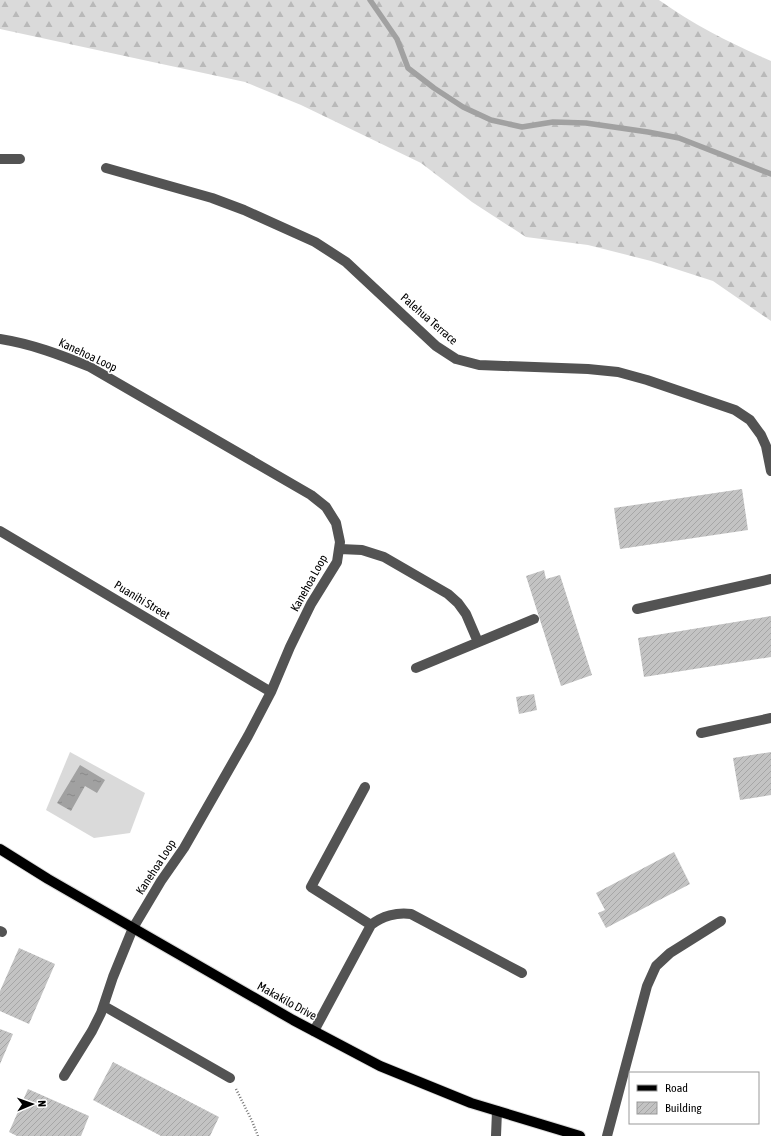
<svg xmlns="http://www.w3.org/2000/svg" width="771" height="1136" viewBox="0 0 771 1136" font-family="'Asap Condensed',sans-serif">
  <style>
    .forest { fill: url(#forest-firs) }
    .garden { fill: #dadada }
    .water { fill: url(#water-ripples) }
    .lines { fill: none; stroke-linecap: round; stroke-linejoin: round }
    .stream { stroke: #a1a1a1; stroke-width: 5.5 }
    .building { fill: url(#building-hatch) }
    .major-casing { stroke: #dbdbdb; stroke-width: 12 }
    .path { stroke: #757575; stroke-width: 2.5; stroke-dasharray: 1 2; stroke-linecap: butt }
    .minor { stroke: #535353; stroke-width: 10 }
    .major { stroke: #000; stroke-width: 10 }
    .labels { text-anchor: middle; stroke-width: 3; stroke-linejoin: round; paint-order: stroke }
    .street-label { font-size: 12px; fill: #000; stroke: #fff }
  </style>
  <defs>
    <pattern id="forest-firs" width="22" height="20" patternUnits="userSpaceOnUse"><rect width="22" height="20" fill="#dadada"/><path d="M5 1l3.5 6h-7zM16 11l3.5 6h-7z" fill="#b9b9b9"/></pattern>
    <pattern id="water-ripples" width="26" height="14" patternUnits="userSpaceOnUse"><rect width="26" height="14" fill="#a1a1a1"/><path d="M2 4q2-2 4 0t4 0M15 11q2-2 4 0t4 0" fill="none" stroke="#898989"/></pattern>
    <pattern id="building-hatch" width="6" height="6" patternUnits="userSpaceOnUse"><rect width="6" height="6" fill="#c3c3c3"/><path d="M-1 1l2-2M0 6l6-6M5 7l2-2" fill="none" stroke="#a6a6a6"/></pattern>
  </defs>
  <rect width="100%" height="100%" fill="#fff"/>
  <path class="forest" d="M0,0H659C694,25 732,44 771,61V321L713,281L651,261L588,245L526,237L472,202L421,163L301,105L245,82L0,29Z"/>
  <path class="garden" d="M70,752L145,793L130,833L94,838L46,810Z"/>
  <path class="water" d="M80,765L105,780L97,793L85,786L71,811L57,803Z"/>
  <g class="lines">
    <path class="stream" d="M370,0L397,39L408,68L434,88L463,107L491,120L522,127L553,122L586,123L648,132L679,138L771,174"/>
  </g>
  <path class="building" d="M742,489L748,530L620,549L614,508Z
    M544,570L546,579L560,575L592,675L561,686L526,576Z
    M771,616V657L644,677L638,638Z
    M534,694L537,710L519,714L516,697Z
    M771,752V795L740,800L733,758Z
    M674,852L690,884L606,928L598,913L605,910L596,893Z
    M19,948L55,964L29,1024L0,1011V991Z
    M0,1029L13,1034L0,1064Z
    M113,1062L219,1117L210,1136H161L93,1100Z
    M28,1089L89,1116L81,1136H17L9,1132Z"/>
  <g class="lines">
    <defs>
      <path id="major" d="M0,849L48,879L293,1020L380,1066L471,1103L580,1136"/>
    </defs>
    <use href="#major" class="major-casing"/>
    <path class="path" d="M236,1089L252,1121L258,1136"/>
    <path class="minor" d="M0,159H20
      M106,168L212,198L244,210L315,242L346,262L436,346L456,359L479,365L588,369L618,372L647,380L735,410L750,420L761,435L766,446L771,471
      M0,339C32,344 61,355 90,367L311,495L326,507L336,523L340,542L337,562L311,604L290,647L271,692L248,736L184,848L161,881L133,928L113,977L101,1013L92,1031L64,1076
      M0,531L271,692
      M340,549L362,550L384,557L448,594L458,603L466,614L478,642
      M637,609L771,579
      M416,668L534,619
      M701,733L771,718
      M365,787L311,887L371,925C382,916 397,912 411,914L522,973
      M0,931L2,932
      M104,1006L230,1078
      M314,1031L371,925
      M496,1136L497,1111
      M607,1136L647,986L656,966L670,953L721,921"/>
    <use href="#major" class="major"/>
  </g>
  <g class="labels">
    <g class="street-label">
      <text transform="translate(429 319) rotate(41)" y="4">Palehua Terrace</text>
      <text transform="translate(88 355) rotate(25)" y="4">Kanehoa Loop</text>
      <text transform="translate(309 583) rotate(-61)" y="4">Kanehoa Loop</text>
      <text transform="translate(142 600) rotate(31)" y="4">Puanihi Street</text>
      <text transform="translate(156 867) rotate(-57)" y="4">Kanehoa Loop</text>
      <text transform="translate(287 1001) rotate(29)" y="4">Makakilo Drive</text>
    </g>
  </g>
  <rect x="629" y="1072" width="130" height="52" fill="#ffffff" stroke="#999999"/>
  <rect x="637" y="1085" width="20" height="6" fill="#000000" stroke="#999999"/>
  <text x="665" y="1092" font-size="12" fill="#000000">Road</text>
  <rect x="637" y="1102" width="20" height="12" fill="url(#building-hatch)" stroke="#999999"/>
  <text x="665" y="1112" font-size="12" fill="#000000">Building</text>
  <g transform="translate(32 1104) rotate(88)" stroke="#ffffff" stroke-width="3" paint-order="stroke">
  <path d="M0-3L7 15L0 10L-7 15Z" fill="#000000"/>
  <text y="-6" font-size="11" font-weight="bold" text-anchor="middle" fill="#000000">N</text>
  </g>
</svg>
